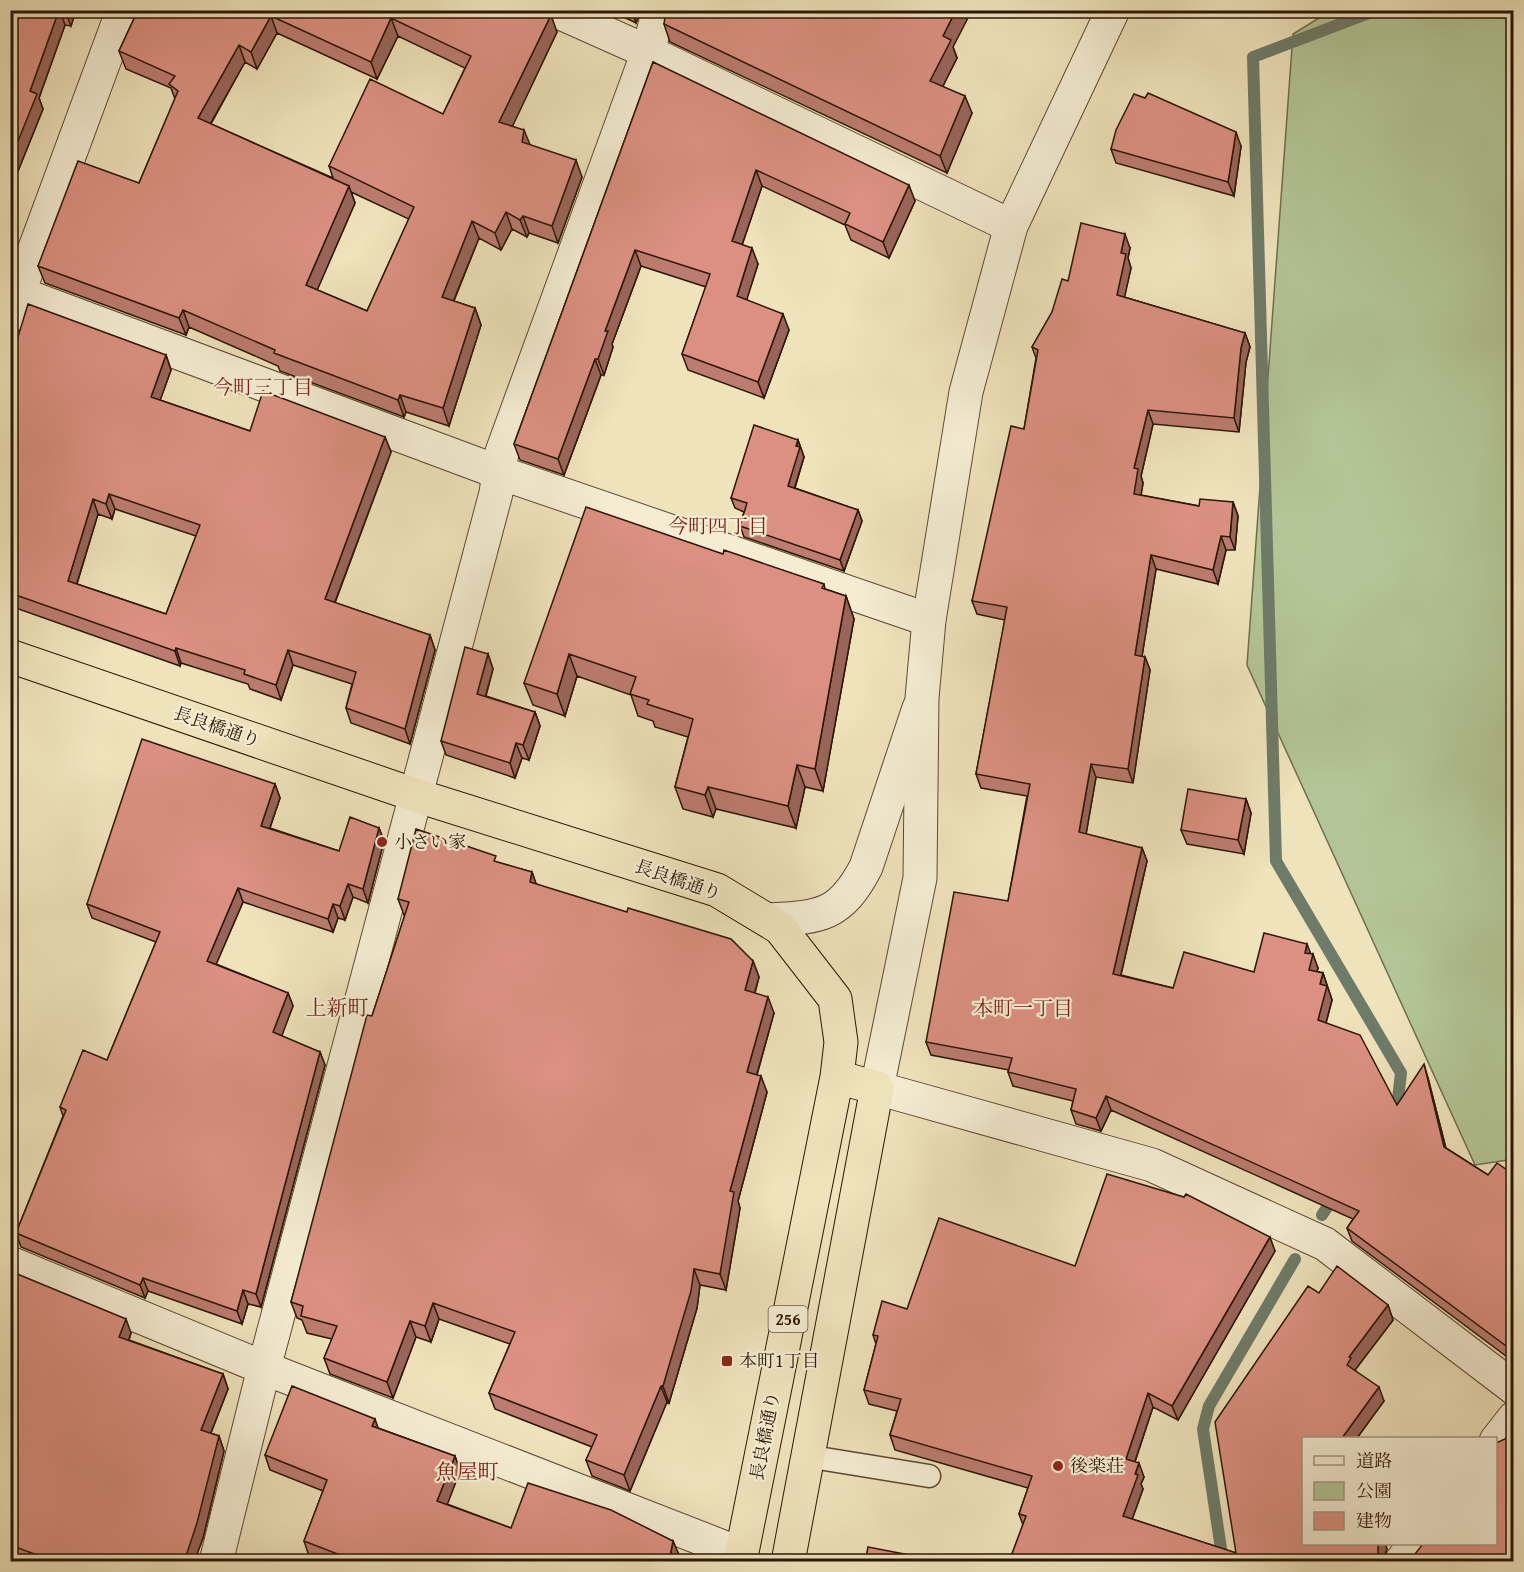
<svg xmlns="http://www.w3.org/2000/svg" width="1524" height="1572" viewBox="0 0 1524 1572" font-family="'Gentium Book Plus','Noto Serif JP',serif">
  <style>
    .green { fill: #b3c596; stroke: #6f6e4d; stroke-width: 1.5 }
    .lines { fill: none; stroke-linecap: round; stroke-linejoin: round }
    .stream { stroke: #6e7b68; stroke-width: 12 }
    .service-casing { stroke: #5c4932; stroke-width: 25 }
    .minor-casing { stroke: #5c4932; stroke-width: 35 }
    .tertiary-casing { stroke: #5c4932; stroke-width: 35 }
    .trunk-casing { stroke: #2b1604; stroke-width: 35 }
    .service { stroke: #f5edd3; stroke-width: 22 }
    .minor { stroke: #f5edd3; stroke-width: 33 }
    .tertiary { stroke: #f5edd3; stroke-width: 33 }
    .trunk { stroke: #efe3bc; stroke-width: 33 }
    .wall { fill: #bc7c6f; stroke: #2b1604; stroke-width: 1.5; fill-rule: evenodd }
    .shaded-wall { fill: #99655a; stroke: #2b1604; stroke-width: 1.5 }
    .building { fill: #db9081; stroke: #2b1604; stroke-width: 1.5; fill-rule: evenodd }
    .poi-dot { fill: #8f2418; stroke: #f5edd3; stroke-width: 2 }
    .labels { text-anchor: middle; stroke-width: 4.5; stroke-linejoin: round; paint-order: stroke }
    .shield { fill: #f5edd3; stroke: #685642; stroke-width: 1.5 }
    .shield-label { font-size: 16px; font-weight: bold; fill: #2b1604 }
    .street-label { font-size: 18px; fill: #2b1604; stroke: #f5edd3 }
    .poi-label { font-size: 18px; fill: #2b1604; stroke: #f5edd3; text-anchor: start }
    .neighbourhood-label { font-size: 20px; fill: #7a1f14; stroke: #f5edd3 }
    .quarter-label { font-size: 21px; fill: #7a1f14; stroke: #f5edd3 }
  </style>
  <rect width="100%" height="100%" fill="#efe3bc"/>
  <filter id="stains"><feTurbulence type="fractalNoise" baseFrequency=".00333" numOctaves="4"/><feColorMatrix values="0 0 0 0 .2 0 0 0 0 .09 0 0 0 0 .02 0 0 0 .5 -.17"/></filter>
  <radialGradient id="worn" r=".72"><stop offset=".6" stop-color="#630" stop-opacity="0"/><stop offset="1" stop-color="#630" stop-opacity=".3"/></radialGradient>
  <path class="green" d="M1332,10L1513,11L1514,1159L1475,1165L1247,665L1293,34Z"/>
  <g class="lines">
    <path class="stream" d="M1377,10L1253,57L1276,861L1401,1073L1398,1099L1387,1116
      M1322,1215L1336,1194
      M1223,1562L1203,1429L1209,1406L1295,1259"/>
    <defs>
      <path id="service" d="M806,1456L929,1476"/>
      <path id="minor" d="M554,10L648,52L1011,226
        M10,290L498,472L929,620
        M10,316L123,10
        M768,920C820,917 840,917 866,867L919,708
        M877,1088L1152,1165L1325,1244L1514,1388
        M10,1263L264,1368L741,1554
        M1496,1441L1514,1418
        M216,1562L264,1368L496,493L502,452L648,52L659,10
        M1401,1562L1415,1544"/>
      <path id="tertiary" d="M877,1088L920,878L922,698L929,620L966,392L1011,226L1113,10"/>
      <path id="trunk" d="M10,656L415,795L717,890L780,928L835,999L841,1042L837,1077L740,1562
        M788,1562L877,1088L837,1077"/>
    </defs>
    <use href="#service" class="service-casing"/>
    <use href="#minor" class="minor-casing"/>
    <use href="#tertiary" class="tertiary-casing"/>
    <use href="#trunk" class="trunk-casing"/>
    <use href="#service" class="service"/>
    <use href="#minor" class="minor"/>
    <use href="#tertiary" class="tertiary"/>
    <use href="#trunk" class="trunk"/>
  </g>
  <path class="wall" d="M10,10H76L71,26L65,25L39,98L43,109L10,191Z
    M138,10H544L557,32L512,126L530,145L582,177L558,243L529,233L527,237L512,229L501,250L479,238L454,301L475,308L481,325L449,426L406,412L404,417L280,371L278,366L189,327L186,335L45,283L38,266L139,183L175,99L171,88L126,69L119,51ZM277,33L377,79L398,36L465,68L443,114L329,166L333,178L211,124L245,62L257,69ZM351,192L409,219L367,311L317,290L355,203Z
    M609,10H641L636,23Z
    M664,24L953,47L957,58L943,86L972,113L947,173L670,42Z
    M653,62L915,201L889,258L851,240L845,225L762,186L742,245L758,264L746,300L789,330L764,398L688,370L682,354L706,287L641,266L612,344L613,347L604,375H601L564,475L520,460L514,444Z
    M1145,98L1241,146L1234,196L1116,163L1111,149Z
    M1130,248L1128,258L1131,268L1124,297L1245,333L1250,347L1246,362L1239,432L1153,424L1141,476L1143,483L1141,495L1199,506L1233,502L1238,516L1235,550H1226L1218,584L1156,569L1142,656L1145,657L1150,670L1133,783L1096,777L1086,834L1142,848L1147,861L1121,975L1173,988L1254,972L1311,954L1318,968L1317,971L1323,973L1332,1000L1326,1023L1397,1105L1428,1078L1446,1148L1488,1175H1514V1362L1352,1241L1347,1228L1353,1219L1111,1110L1101,1131L1076,1124L1071,1110L1073,1101L1013,1086L1008,1072L1009,1070L931,1055L926,1042L1008,901L1027,796L981,788L976,774L1005,620L977,614L972,601L1024,429L1036,358L1032,347L1052,312L1068,281Z
    M166,355L171,370L160,400L250,431L385,437L391,452L335,603L430,635L435,650L410,744L351,723L346,708L352,684L293,665L281,700L250,689L248,684L181,663L180,666L10,606V363ZM115,509L196,536L166,614L77,584L98,514L112,519Z
    M798,440L804,457L795,488L858,510L862,521L844,571L744,537L740,526L744,512L735,508L731,498Z
    M723,554L824,584L825,589L846,596L854,619L823,791L805,787L796,828L716,809L713,817L683,809L675,787L688,737L655,727L653,721L638,716L631,695L577,676L565,716L533,705L524,683Z
    M488,654L493,669L486,696L535,712L540,726L529,760L522,758L515,778L446,755L441,741Z
    M275,784L280,798L270,828L339,851L379,828L384,841L368,903L353,897L345,920L338,918L333,932L243,902L216,964L288,993L293,1006L281,1036L320,1052L325,1065L261,1307L248,1304L242,1324L148,1291L145,1298L21,1247L16,1233L63,1116L60,1107L107,1060L156,942L92,918L87,904Z
    M1246,799L1251,813L1244,854L1187,844L1181,830Z
    M499,863L532,872L536,884L753,961L759,977L755,993L774,1013L757,1075L767,1092L738,1201L740,1208L726,1290L700,1285L697,1308L669,1403L667,1402L630,1491L592,1476L586,1460L592,1447L495,1409L489,1393L510,1344L439,1319L431,1342L416,1337L393,1398L330,1374L324,1358L332,1339L307,1333L302,1320L297,1318L291,1302L372,1016L405,915H404L398,899Z
    M1275,1251L1178,1420L1153,1407L1135,1462L1144,1477L1141,1484L1143,1489L1132,1519L1236,1553L1319,1293L1388,1305L1393,1320L1355,1370L1384,1401L1357,1438H1304V1544H1385L1387,1549L1383,1560L1009,1562L1023,1525L1019,1514L1028,1488L895,1450L890,1435L897,1411L869,1404L864,1390L876,1344L873,1335L907,1309L1075,1266Z
    M10,1271L131,1333L129,1340L223,1374L228,1389L211,1433L219,1436L224,1451L203,1538L194,1562H21L10,1558Z
    M378,1428L455,1456L460,1471L447,1504L511,1528L673,1541L679,1555L678,1562H325L309,1556L304,1541L323,1491L270,1470L265,1455Z"/>
  <path class="shaded-wall" d="M59,10H60L65,25L39,98L43,109L10,191V161L30,91Z
    M65,10H76L71,26L65,11Z
    M632,10H641L636,23Z
    M956,10H972L953,47L957,58L937,98L930,81L943,36Z
    M551,15L557,32L506,140L499,122Z
    M271,16L277,33L257,69L251,52Z
    M391,18L398,36L377,79L371,62Z
    M239,45L245,62L204,135L198,118Z
    M965,96L972,113L947,173L940,156Z
    M524,130L531,147L522,142Z
    M1236,132L1241,146L1234,196L1228,182Z
    M576,160L582,177L558,243L552,226Z
    M756,170L762,186L738,257L732,241Z
    M909,185L915,201L889,258L883,242Z
    M349,186L355,203L312,302L306,285Z
    M506,212L512,229L501,250L495,233Z
    M523,216L529,233L527,237L520,220Z
    M472,221L479,238L448,314L442,297Z
    M1125,234L1130,248L1128,258L1131,268L1122,309L1117,295L1121,253Z
    M752,248L758,264L743,312L737,296Z
    M635,250L641,266L612,344L613,347L604,375L598,359L605,331Z
    M475,308L481,325L449,426L443,408Z
    M183,310L189,327L186,335L179,318Z
    M783,314L789,330L764,398L758,382Z
    M1245,333L1250,347L1246,362L1239,432L1234,418L1241,348Z
    M166,355L171,370L156,412L151,397Z
    M595,359L601,375L564,475L558,459Z
    M400,395L406,412L404,417L398,400Z
    M1148,410L1153,424L1141,476L1143,483L1139,507L1134,494V468Z
    M385,437L391,452L330,615L325,599Z
    M798,440L804,457L792,496L788,486Z
    M109,494L115,509L112,519L106,504Z
    M93,499L98,514L73,596L68,581Z
    M1233,502L1238,516L1235,550L1230,537Z
    M858,510L862,521L844,571L840,560Z
    M1221,536L1226,550L1218,584L1213,570Z
    M1151,555L1156,569L1140,669L1135,655Z
    M846,596L854,619L823,791L815,769Z
    M430,635L435,650L410,744L405,729Z
    M176,648L181,663L180,666L175,651Z
    M288,650L293,665L281,700L276,685Z
    M488,654L493,669L482,708L477,694Z
    M569,654L577,676L565,716L557,694Z
    M1145,657L1150,670L1133,783L1128,769Z
    M535,712L540,726L529,760L523,745Z
    M516,743L522,758L515,778L510,763Z
    M1091,764L1096,777L1084,846L1079,832Z
    M797,765L805,787L796,828L788,806Z
    M275,784L280,798L266,839L261,826Z
    M708,787L716,809L713,817L705,795Z
    M1246,799L1251,813L1244,854L1238,840Z
    M379,828L384,841L368,903L363,889Z
    M1142,848L1147,861L1118,987L1113,974Z
    M532,872L538,889L530,882Z
    M348,884L353,897L345,920L340,906Z
    M238,888L243,902L212,974L207,961Z
    M333,904L338,918L333,932L328,919Z
    M1307,944L1312,957L1313,954L1318,968L1314,983L1309,970L1305,953Z
    M753,961L759,977L751,1006L745,990Z
    M1323,973L1332,1000L1323,1034L1318,1020L1320,984Z
    M288,993L293,1006L278,1046L273,1032Z
    M768,997L774,1013L753,1088L747,1072Z
    M320,1052L325,1065L261,1307L256,1294Z
    M1424,1064L1428,1078L1449,1161L1444,1147Z
    M761,1076L767,1092L738,1201L740,1208L726,1290L720,1274L730,1191Z
    M1106,1096L1111,1110L1101,1131L1096,1118Z
    M1270,1237L1275,1251L1178,1420L1172,1406Z
    M694,1269L700,1285L697,1308L669,1403L663,1386Z
    M143,1278L148,1291L145,1298L140,1285Z
    M243,1290L248,1304L242,1324L237,1311Z
    M433,1303L439,1319L431,1342L425,1326Z
    M1388,1305L1393,1320L1355,1370L1356,1372L1347,1365L1349,1357Z
    M126,1319L131,1333L125,1351L119,1337Z
    M410,1321L416,1337L393,1398L387,1382Z
    M223,1374L228,1389L206,1445L201,1430Z
    M661,1386L667,1402L630,1491L624,1475Z
    M1379,1387L1384,1401L1357,1438H1342Z
    M1148,1393L1153,1407L1131,1473L1126,1459Z
    M375,1419L380,1433L372,1426Z
    M219,1436L224,1451L203,1538L194,1562H184Z
    M455,1456L460,1471L443,1516L437,1501Z
    M1139,1463L1144,1477L1141,1484L1143,1489L1128,1531L1123,1516Z
    M673,1541L679,1555L678,1562H669Z
    M1378,1544H1385L1387,1549L1383,1559V1562L1378,1554Z"/>
  <path class="building" d="M10,10H59L30,91L37,94L10,161Z
    M138,10H544L551,15L499,122L524,130L522,142L576,160L552,226L523,216L520,220L506,212L495,233L472,221L442,297L475,308L443,408L400,395L398,400L274,353L275,350L183,310L179,318L38,266L78,161L139,183L178,91L169,84L175,76L119,51ZM271,16L371,62L391,18L471,56L443,114L370,79L329,166L414,207L367,311L306,285L349,186L198,118L239,45L251,52Z
    M666,10H956L943,36L951,40L930,81L965,96L940,156L664,24Z
    M653,62L909,185L883,242L845,224L850,213L756,170L732,241L752,248L737,296L783,314L758,382L682,354L710,274L635,250L605,331H608L598,359H595L558,459L514,444Z
    M1148,93L1236,132L1228,182L1111,149L1116,130L1134,94L1145,98Z
    M1081,223L1125,234L1121,253L1126,254L1117,295L1245,333L1241,348L1234,418L1148,410L1134,468L1138,469L1134,494L1199,506L1200,499L1233,502L1230,537L1221,536L1213,570L1151,555L1135,655L1145,657L1128,769L1091,764L1079,832L1142,848L1113,974L1173,988L1184,952L1254,972L1264,933L1307,944L1305,953L1313,954L1309,970L1323,973L1320,984L1327,986L1318,1020L1360,1035L1397,1105L1424,1064L1444,1147L1488,1175L1497,1163L1514,1175V1350L1513,1351L1347,1228L1359,1211L1106,1096L1096,1118L1071,1110L1076,1089L1008,1072L1012,1058L926,1042L954,892L1008,901L1030,784L976,774L1007,607L972,601L1011,426L1024,429L1038,350L1032,347L1052,312L1062,279L1068,281Z
    M28,304L166,355L151,397L250,431L263,391L385,437L325,599L430,635L405,729L346,708L356,672L288,650L276,685L244,674L245,670L176,648L175,651L10,593V363ZM109,494L200,525L166,614L68,581L93,499L106,504Z
    M754,425L798,440L796,446L800,447L788,486L858,510L840,560L740,526L747,503L731,498Z
    M586,507L723,554L724,550L824,584L822,588L846,596L815,769L797,765L788,806L708,787L705,795L675,787L693,719L647,704L649,700L630,694L636,677L569,654L557,694L524,683Z
    M465,647L488,654L477,694L535,712L523,745L516,743L510,763L441,741Z
    M142,739L275,784L261,826L339,851L350,817L379,828L363,889L348,884L340,906L333,904L328,919L238,888L207,961L288,993L273,1032L320,1052L256,1294L243,1290L237,1311L143,1278L140,1285L16,1233L66,1110L60,1107L83,1050L107,1060L160,932L87,904Z
    M1188,789L1246,799L1238,840L1181,830Z
    M416,829L496,856L494,861L532,872L530,882L627,912L628,908L731,939L753,961L745,990L768,997L747,1072L761,1076L730,1191L734,1192L720,1274L694,1269L691,1291L663,1386H661L624,1475L586,1460L597,1435L489,1393L515,1332L433,1303L425,1326L410,1321L387,1382L324,1358L337,1326L301,1316L303,1306L291,1302L367,1015L372,1016L409,902L398,899Z
    M1107,1174L1184,1197L1186,1194L1270,1237L1172,1406L1148,1393L1126,1459L1139,1463L1135,1474L1138,1475L1123,1516L1236,1553L1215,1422L1308,1286L1319,1293L1337,1266L1388,1305L1349,1357L1351,1358L1347,1365L1379,1387L1342,1438H1304V1544H1378V1554L1384,1562H1009L1026,1516L1019,1514L1032,1476L890,1435L901,1399L864,1390L878,1336L873,1335L882,1301L907,1309L939,1218L1075,1266Z
    M10,1271L126,1319L119,1337L223,1374L201,1430L219,1436L197,1523L184,1562H56L10,1545Z
    M292,1386L375,1419L372,1426L455,1456L437,1501L511,1528L528,1483L611,1510L673,1541L669,1562H358L304,1541L327,1480L265,1455Z
    M1514,1428V1562H1408L1411,1559L1423,1544H1496V1443L1505,1439Z
    M868,1547L925,1558L933,1562H865Z"/>
  <g class="poi-dot">
    <circle cx="382" cy="842" r="6"/>
    <rect x="721" y="1355" width="12" height="12" rx="3"/>
    <circle cx="1058" cy="1466" r="6"/>
  </g>
  <g class="labels">
    <rect class="shield" x="768.5" y="1306" width="39" height="26" rx="4.5"/>
    <g class="shield-label">
      <text x="788" y="1325">256</text>
    </g>
    <g class="street-label">
      <text transform="translate(217 727) rotate(19)" y="6">長良橋通り</text>
      <text transform="translate(678 880) rotate(19)" y="6">長良橋通り</text>
      <text transform="translate(765 1436) rotate(-79)" y="6">長良橋通り</text>
    </g>
    <g class="poi-label">
      <text x="394" y="848">小さい家</text>
      <text x="739" y="1367">本町1丁目</text>
      <text x="1070" y="1472">後楽荘</text>
    </g>
    <g class="neighbourhood-label">
      <text x="263" y="394">今町三丁目</text>
      <text x="718" y="533">今町四丁目</text>
      <text x="1023" y="1015">本町一丁目</text>
    </g>
    <g class="quarter-label">
      <text x="337" y="1015">上新町</text>
      <text x="467" y="1479">魚屋町</text>
    </g>
  </g>
  <rect width="1524" height="1572" fill="none" stroke="#efe3bc" stroke-width="36"/>
  <rect x="12" y="12" width="1500" height="1548" fill="none" stroke="#2b1604" stroke-width="3"/>
  <rect x="18" y="18" width="1488" height="1536" fill="none" stroke="#2b1604" stroke-width="1.5"/>
  <rect x="1302" y="1437" width="195" height="108" fill="#f5edd3" stroke="#a49780" stroke-width="1.5"/>
  <rect x="1314" y="1456" width="30" height="9" fill="#f5edd3" stroke="#a49780" stroke-width="1.5"/>
  <text x="1356" y="1467" font-size="18" fill="#2b1604">道路</text>
  <rect x="1314" y="1482" width="30" height="18" fill="#b3c596" stroke="#a49780" stroke-width="1.5"/>
  <text x="1356" y="1497" font-size="18" fill="#2b1604">公園</text>
  <rect x="1314" y="1512" width="30" height="18" fill="#db9081" stroke="#a49780" stroke-width="1.5"/>
  <text x="1356" y="1527" font-size="18" fill="#2b1604">建物</text>
  <rect width="100%" height="100%" filter="url(#stains)"/>
  <rect width="100%" height="100%" fill="url(#worn)"/>
</svg>
